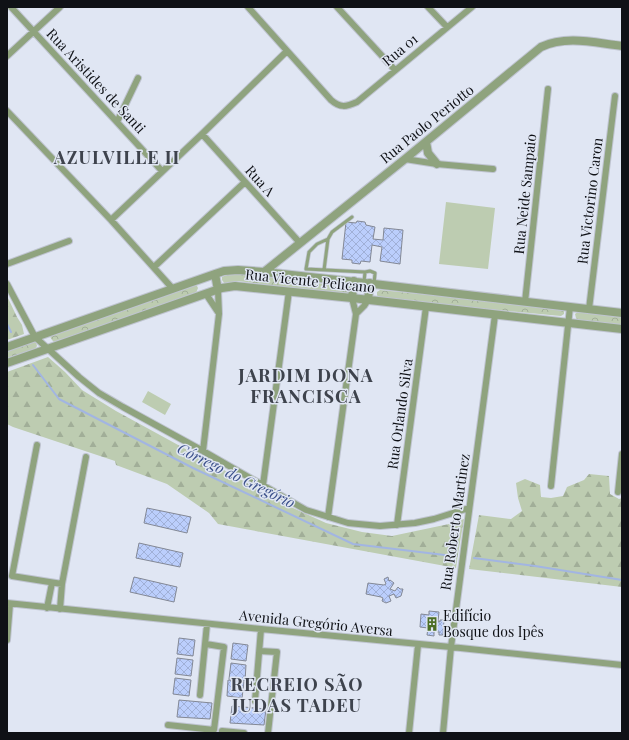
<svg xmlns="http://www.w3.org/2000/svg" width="629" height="740" viewBox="0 0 629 740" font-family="'Playfair Display',serif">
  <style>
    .grass { fill: #bdccb1 }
    .forest { fill: url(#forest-firs) }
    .park { fill: url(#park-crowns) }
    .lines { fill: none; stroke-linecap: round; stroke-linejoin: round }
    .stream { stroke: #a2b5e2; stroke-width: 2 }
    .building { fill: url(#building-cross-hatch); stroke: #838895 }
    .service-casing { stroke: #bfc4d0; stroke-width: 4.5 }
    .minor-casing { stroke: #bfc4d0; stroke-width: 8 }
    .tertiary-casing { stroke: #bfc4d0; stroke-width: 10 }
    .service { stroke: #8fa37e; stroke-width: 3 }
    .minor { stroke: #8fa37e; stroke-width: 6 }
    .tertiary { stroke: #8fa37e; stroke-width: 8 }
    .labels { text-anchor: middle; stroke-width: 3; stroke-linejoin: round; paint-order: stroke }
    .street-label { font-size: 14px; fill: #0f1116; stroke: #e0e6f3 }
    .poi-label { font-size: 14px; fill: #0f1116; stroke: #e0e6f3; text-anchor: start }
    .water-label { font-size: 15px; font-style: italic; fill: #3c518b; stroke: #e0e6f3 }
    .district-label { font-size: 18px; font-weight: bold; letter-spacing: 1px; fill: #3e434d; stroke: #e0e6f3 }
  </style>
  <defs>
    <pattern id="forest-firs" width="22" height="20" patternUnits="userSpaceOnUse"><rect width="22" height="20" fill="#bdccb1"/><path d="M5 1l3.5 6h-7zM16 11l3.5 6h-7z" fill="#a1ae98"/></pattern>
    <pattern id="park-crowns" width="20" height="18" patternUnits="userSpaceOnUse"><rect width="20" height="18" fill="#bdccb1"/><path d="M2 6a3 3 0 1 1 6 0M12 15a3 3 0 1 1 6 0" fill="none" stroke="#a1ae98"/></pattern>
    <pattern id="building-cross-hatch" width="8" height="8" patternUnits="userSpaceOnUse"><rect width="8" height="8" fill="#bbcefc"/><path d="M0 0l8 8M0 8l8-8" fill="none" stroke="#a0b0d7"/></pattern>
  </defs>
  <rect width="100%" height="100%" fill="#e0e6f3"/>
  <path class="grass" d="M446,202L495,208L488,269L439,264Z
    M148,391L171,404L165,415L142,402Z"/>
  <path class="forest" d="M7,296L17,317L22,325L24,334L7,340Z
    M48,357L65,372L82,390L116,411L233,475L282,503L326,523L362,532L392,536L449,524L458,554L456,568L218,524L209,513L167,484L116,465L115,461L13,427L7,424V372Z
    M589,474L609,476L610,494L619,499L622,498V587L469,569L479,515L511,519L522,511L518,498L516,483L525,479L540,485L541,497L551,498L563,496L567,487L584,480Z"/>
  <path class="park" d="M238,273L348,287H350V294L345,295L238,281L234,283L225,284L222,280V277L226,275Z
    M194,285L197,286L198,288L196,293L54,342C52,340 50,338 50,335Z
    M380,290L560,308L564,310V314L561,316L379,299L377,295V292Z
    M580,310L622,315V325L578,320L576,318L575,314Z
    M34,341L36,342L37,346L35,349L7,358V350Z
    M464,519L458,554L449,524Z"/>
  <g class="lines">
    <path class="stream" d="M7,324L11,332
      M33,365L59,399L193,468L353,544L453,556
      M474,558L535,566L622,580"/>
  </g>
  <path class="building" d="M357,221L365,222L366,225L375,227L373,239L383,240L384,228L403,230L400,264L380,261L382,247L372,245L370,262L361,261L360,264L352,263V260L342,259L346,222L356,223Z
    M147,508L191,517L187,533L144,523Z
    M139,543L183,553L180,567L136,558Z
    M134,577L177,587L174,602L130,592Z
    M388,577L389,581L390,580L394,583L390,589L395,591L398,587L400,589H403L401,596L396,598L394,594L389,596L391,601L386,603L382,601L383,598L381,597L366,594L368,583L384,585L386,584L384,579Z
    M429,611L439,612L438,621L440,622V620H444L443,635H439V632L434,631V636L427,635L428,628L420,627L421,614L429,615Z
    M179,638L195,640L193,656L177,654Z
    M233,643L248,645L246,661L231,659Z
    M177,658L193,660L191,676L175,674Z
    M231,663L246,665L245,681L229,679Z
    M175,678L191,680L189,696L173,694Z
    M228,680L244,682L242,698L227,696Z
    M179,700L212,703L210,719L177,717Z
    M232,706L266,709L264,725L230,723Z"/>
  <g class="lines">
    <defs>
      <path id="service" d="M328,239L317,244L309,252L306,269L365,272L364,282
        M324,270L328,239L332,232L352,217
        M365,272L370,271L375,273L374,284"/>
      <path id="minor" d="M11,7L162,171
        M248,7L331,100C340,108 346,107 357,102L472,7
        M337,7L395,70
        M428,7L447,27
        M7,56L60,7
        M7,111L111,220L173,289
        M117,122L138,78
        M202,134L300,243
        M405,159L437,164L493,169
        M111,220L202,134L287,51
        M7,264L69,241
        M154,267L245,182
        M7,284L35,337L79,377L99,393L123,407L203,451L306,510L348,523L380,526L415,523L434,519L469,508
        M206,294L218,312
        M525,302L548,89
        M589,309L615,96
        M356,314L364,306L368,300
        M37,445L12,576L62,584
        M203,451L219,314L218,290
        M263,485L289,291
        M551,486L570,307
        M618,492L622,454
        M328,517L356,314L352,298
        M397,525L426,307
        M7,603L261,629L451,647L622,665
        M47,608L52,583
        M60,609L62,584L86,457
        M7,640L10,604
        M260,651L277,652L268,733
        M200,695L207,624
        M255,701L261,629
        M168,725L214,730L224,647L206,644
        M222,731L244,733
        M409,733L418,645
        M443,733L451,647L495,315"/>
      <path id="tertiary" d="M426,142L428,153L437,164
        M264,272L405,159L541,47C567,35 595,43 622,46
        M215,274L218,290
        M352,298L354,281
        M368,300L370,283
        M7,347L215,274L224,271L238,270L264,272L374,284L622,313
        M7,363L222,288L235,286L352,298L622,329"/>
    </defs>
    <use href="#service" class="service-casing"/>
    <use href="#minor" class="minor-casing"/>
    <use href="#tertiary" class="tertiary-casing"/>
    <use href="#service" class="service"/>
    <use href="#minor" class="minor"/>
    <use href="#tertiary" class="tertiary"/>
  </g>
  <defs>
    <symbol id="building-bare" viewBox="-9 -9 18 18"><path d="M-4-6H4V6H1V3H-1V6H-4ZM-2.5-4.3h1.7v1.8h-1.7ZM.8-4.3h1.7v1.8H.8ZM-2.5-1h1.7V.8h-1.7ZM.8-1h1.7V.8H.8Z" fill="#4b6d25" stroke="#e0e6f3" stroke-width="2.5" paint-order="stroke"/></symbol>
  </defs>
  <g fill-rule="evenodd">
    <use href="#building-bare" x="422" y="614" width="20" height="20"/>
  </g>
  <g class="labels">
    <g class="street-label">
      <text transform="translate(400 50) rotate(-40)" y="5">Rua 01</text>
      <text transform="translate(96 81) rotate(47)" y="5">Rua Aristides de Santi</text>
      <text transform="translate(427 124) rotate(-39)" y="5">Rua Paolo Periotto</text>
      <text transform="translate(260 181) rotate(48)" y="5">Rua A</text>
      <text transform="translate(525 194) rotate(-84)" y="5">Rua Neide Sampaio</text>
      <text transform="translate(590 201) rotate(-83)" y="5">Rua Victorino Caron</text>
      <text transform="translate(310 281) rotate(6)" y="5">Rua Vicente Pelicano</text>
      <text transform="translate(400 414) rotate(-82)" y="5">Rua Orlando Silva</text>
      <text transform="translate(455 522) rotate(-82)" y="5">Rua Roberto Martinez</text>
      <text transform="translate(316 623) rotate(6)" y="5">Avenida Gregório Aversa</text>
    </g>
    <g class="poi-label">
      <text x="443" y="621">Edifício<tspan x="443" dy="16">Bosque dos Ipês</tspan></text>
    </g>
    <g class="water-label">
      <text transform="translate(236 476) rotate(26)" y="5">Córrego do Gregório</text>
    </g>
    <g class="district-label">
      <text x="117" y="164">AZULVILLE II</text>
      <text x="306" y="382">JARDIM DONA<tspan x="306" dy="21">FRANCISCA</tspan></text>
      <text x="297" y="691">RECREIO SÃO<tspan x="297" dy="21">JUDAS TADEU</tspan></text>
    </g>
  </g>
  <rect width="629" height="740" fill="none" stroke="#0f1116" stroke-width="16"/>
</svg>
